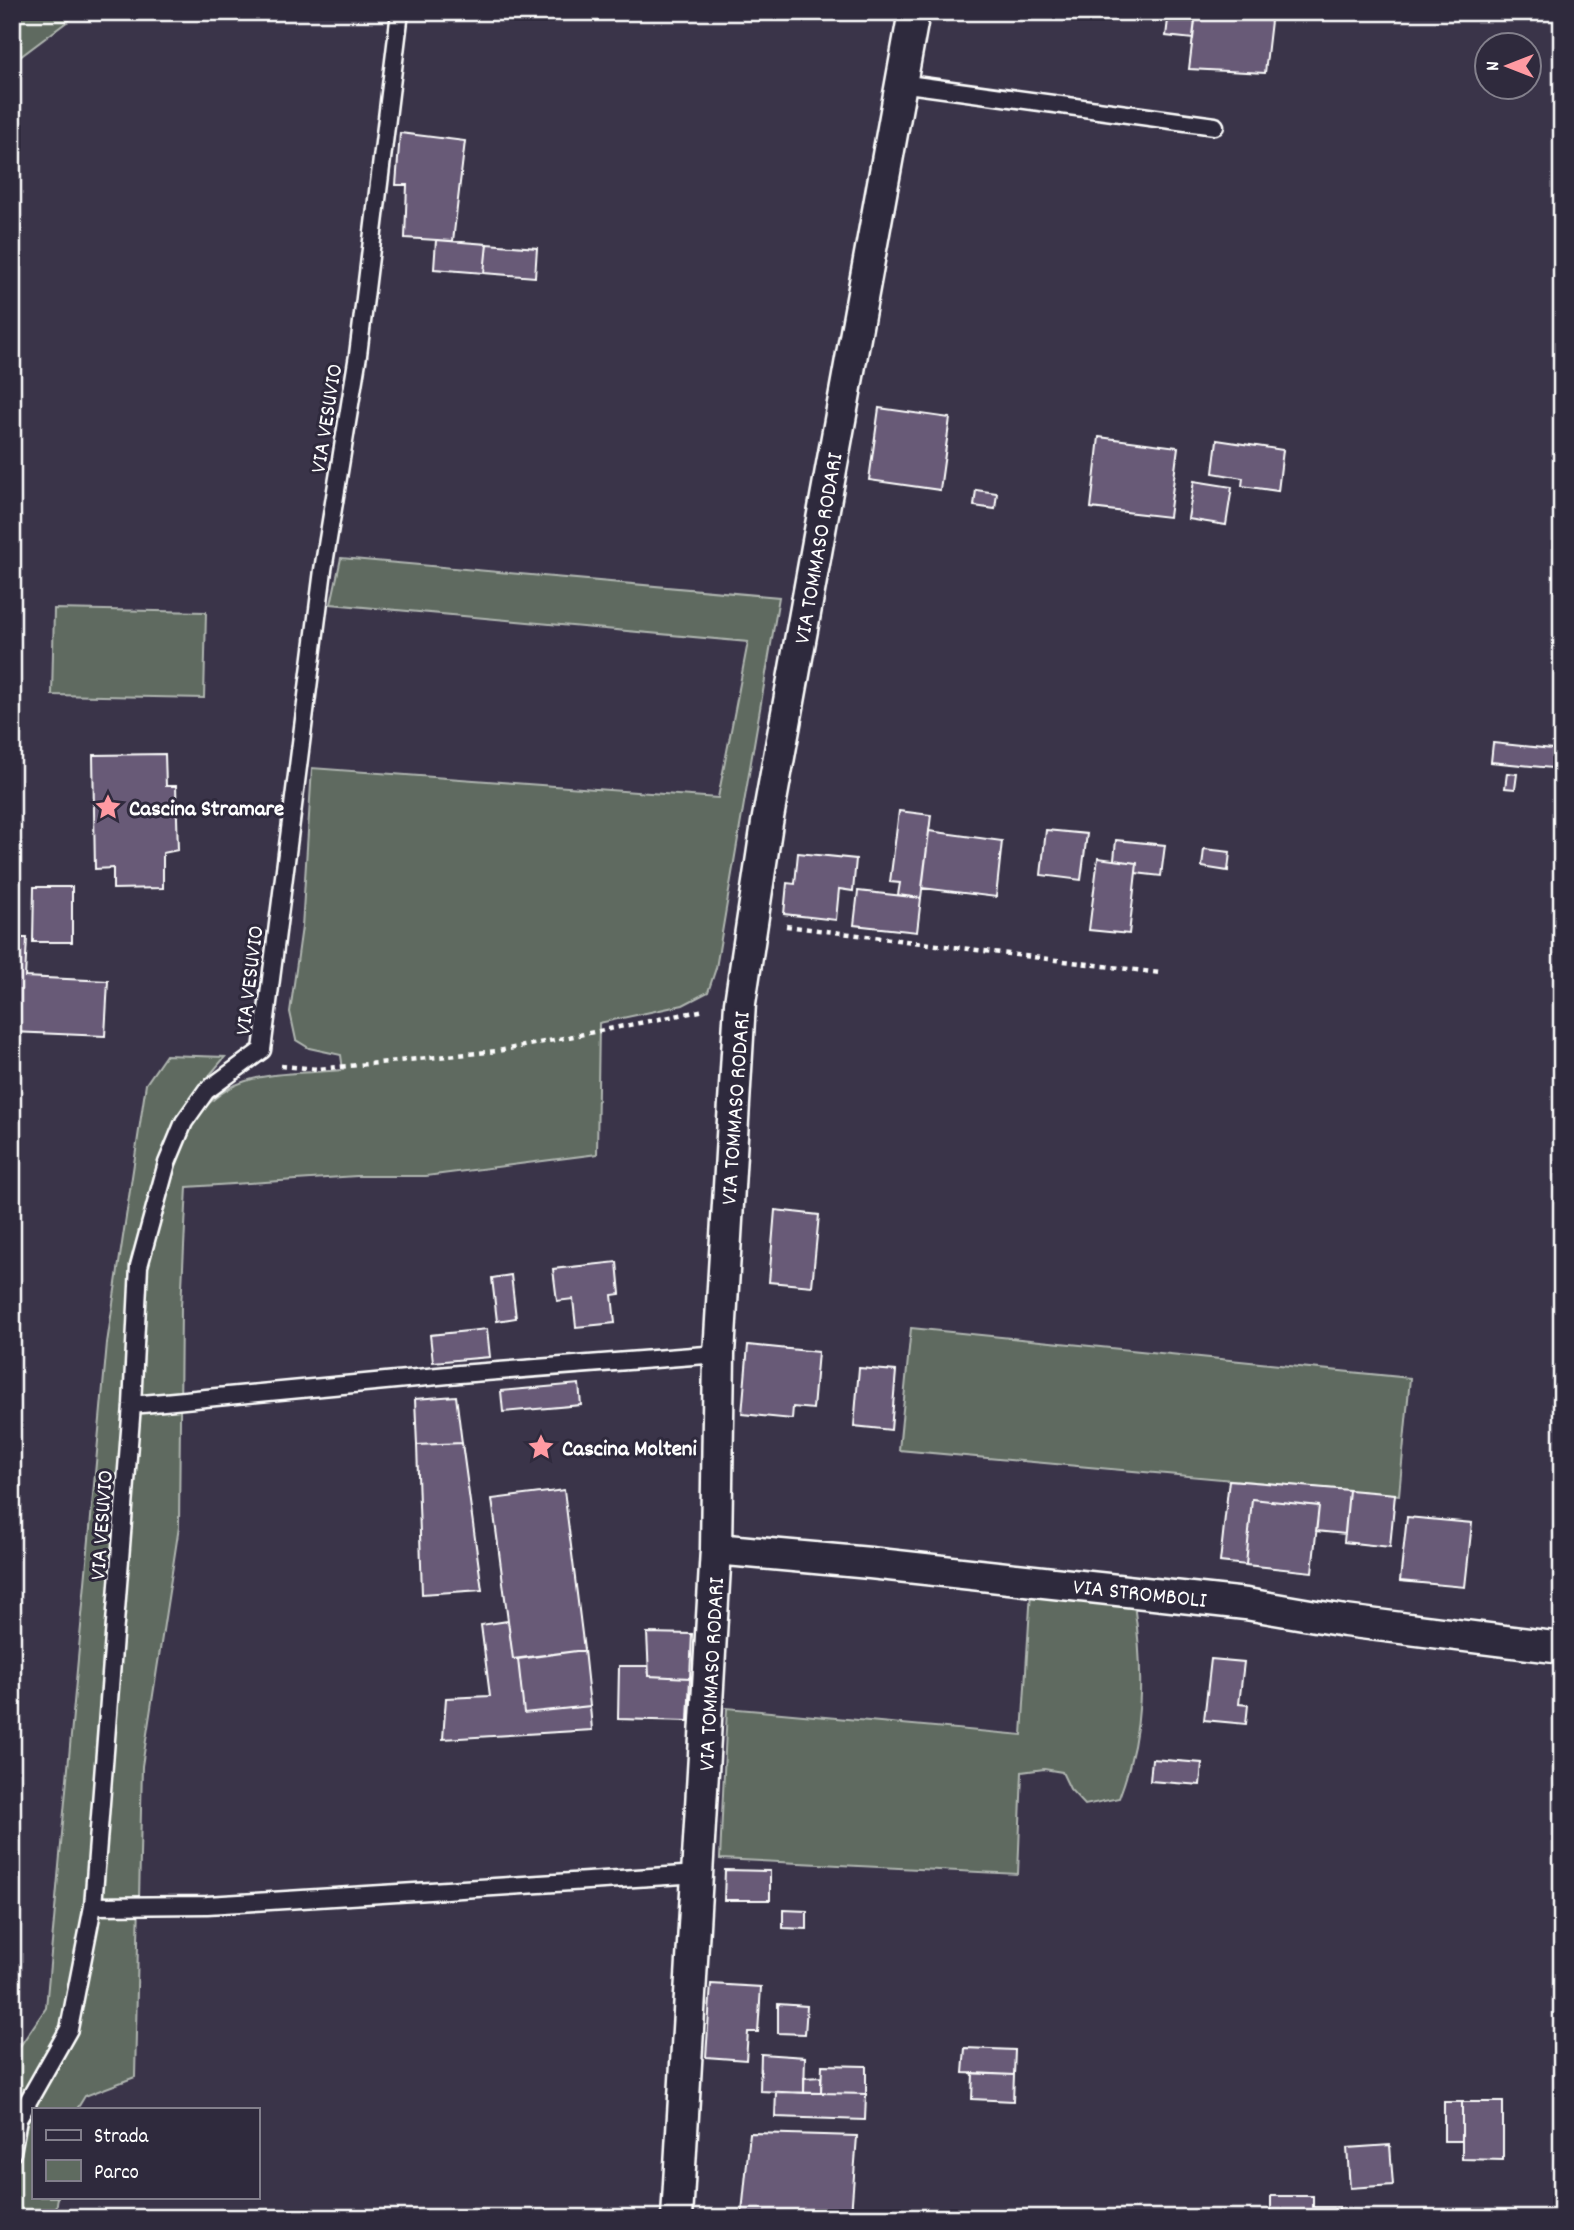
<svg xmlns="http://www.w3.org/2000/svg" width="1574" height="2230" viewBox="0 0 1574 2230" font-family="Dekko,sans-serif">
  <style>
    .green { fill: #5f6b60; stroke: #afb5b0; stroke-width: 2 }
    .building { fill: #675a77; stroke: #fff; stroke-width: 2 }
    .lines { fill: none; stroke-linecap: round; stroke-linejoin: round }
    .lane-casing { stroke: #fff; stroke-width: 21 }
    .street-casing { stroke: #fff; stroke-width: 35 }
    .path { stroke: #fff; stroke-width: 4.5; stroke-dasharray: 5 5; stroke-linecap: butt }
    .lane { stroke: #2f2a3d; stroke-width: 16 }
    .street { stroke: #2f2a3d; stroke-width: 30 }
    .labels { text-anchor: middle; stroke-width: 6; stroke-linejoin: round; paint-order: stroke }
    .street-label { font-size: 23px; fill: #fff; stroke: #2f2a3d }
    .poi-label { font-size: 23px; font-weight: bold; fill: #fff; stroke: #2f2a3d; text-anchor: start }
  </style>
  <rect width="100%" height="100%" fill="#3a3449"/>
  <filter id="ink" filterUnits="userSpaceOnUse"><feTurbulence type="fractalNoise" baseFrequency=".0143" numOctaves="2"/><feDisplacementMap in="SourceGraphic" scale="14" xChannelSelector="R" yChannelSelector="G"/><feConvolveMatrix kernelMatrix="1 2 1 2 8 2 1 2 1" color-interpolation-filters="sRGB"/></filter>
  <g filter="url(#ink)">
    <path class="green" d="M12,12H80L12,63Z
      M341,558L779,597L716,968L708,992L683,1005L599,1023L597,1154L426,1176H357L187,1187L181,1307L179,1527L142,1766L135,2077L85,2096L77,2109H33V2197H58L55,2218H12V2058L46,2008L107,1343L146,1084L166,1055L225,1057L192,1096L190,1126C230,1066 279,1076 343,1070L341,1055L309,1048L296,1040L290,1012L302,927L312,768L718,798L748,642L331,604Z
      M54,609L206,612L204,698L52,695Z
      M911,1328L1410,1378L1399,1495L899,1450Z
      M1031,1591L1134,1604C1144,1673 1144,1732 1119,1798L1085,1805L1070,1789L1062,1772L1044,1769L1022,1772L1018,1874L720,1859L727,1708L1022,1735Z"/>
    <path class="building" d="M1169,12H1196L1193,39L1166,36Z
      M1196,12H1272L1265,73L1189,69Z
      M400,133L465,141L453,241L405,238L407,185H396Z
      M436,240L487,244L484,273L434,269Z
      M487,244L537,248L535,277L484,273Z
      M879,408L950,418L940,490L869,480Z
      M1099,437L1178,447L1169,517L1091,508Z
      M1217,440L1283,450L1278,491L1242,486L1243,478L1213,473Z
      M1194,481L1232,487L1226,525L1188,519Z
      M976,490L997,493L995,509L974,506Z
      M1493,743L1562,750V769L1491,762Z
      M165,754L166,786H176L178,850L163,853V888L113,889V868L95,869L93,755Z
      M1507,773L1517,774L1515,789L1505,788Z
      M899,811L931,815L921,898L898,895L900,883L890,882Z
      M1046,830L1087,834L1081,880L1041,875Z
      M929,831L1002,841L996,897L922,888Z
      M1116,840L1165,845L1161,876L1136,873L1137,863L1114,860Z
      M1204,849L1230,852L1228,871L1202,867Z
      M798,853L856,859L853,891L839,889L836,920L784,914L787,883L795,884Z
      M1098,858L1137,863L1129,934L1089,930Z
      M34,887H72V942H33Z
      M858,891L921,898L917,932L854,925Z
      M12,938H27L25,977L108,981L105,1036L12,1032Z
      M775,1210L819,1215L812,1286L769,1282Z
      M617,1262L620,1294L612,1295L615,1323L576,1327L573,1299L557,1301L553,1269Z
      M511,1275L516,1318L497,1321L492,1278Z
      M487,1329L490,1357L433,1362L430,1335Z
      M748,1345L818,1352L813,1409L793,1407L792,1419L742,1414Z
      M859,1368L896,1371L891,1430L854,1426Z
      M579,1384L581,1405L503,1412L501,1391Z
      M456,1396L462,1443L417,1445L415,1399Z
      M462,1443L482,1590L422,1594L417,1445Z
      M1229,1480L1349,1490L1345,1534L1316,1531L1319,1506L1252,1499L1246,1565L1220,1562Z
      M564,1490L584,1650L513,1659L492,1499Z
      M1349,1490L1395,1494L1390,1547L1344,1542Z
      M1252,1499L1319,1506L1312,1572L1246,1565Z
      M1407,1517L1472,1523L1465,1587L1400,1581Z
      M508,1621L513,1659H518L524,1713L590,1706L592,1730L443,1739L446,1698L490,1696L481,1625Z
      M647,1633L692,1634L690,1678L649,1676Z
      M584,1650L590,1706L524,1713L518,1659Z
      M1211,1659L1244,1662L1239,1704L1248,1705L1246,1724L1204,1720Z
      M619,1666H648L649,1676L690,1678L688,1721L618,1719Z
      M1152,1759L1202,1763L1200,1785L1150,1781Z
      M725,1870L770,1871V1900H724Z
      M783,1910L807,1911V1929L783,1928Z
      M711,1984L761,1987L758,2032H748L746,2060L706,2057Z
      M778,2004L807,2006L805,2034L778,2033Z
      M965,2048L1015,2050L1014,2075L963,2073Z
      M761,2054L805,2057L804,2093L760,2091Z
      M822,2065L866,2066V2094L821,2093Z
      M973,2073L1014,2075L1013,2101L972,2099Z
      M821,2077V2093H804V2078Z
      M776,2092L866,2094L865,2120L775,2117Z
      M1444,2102H1462V2141H1444Z
      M1462,2102H1503V2160L1462,2159Z
      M750,2133L857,2136L851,2215L742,2213Z
      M1390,2145L1393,2185L1350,2188L1347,2148Z
      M1271,2196H1313V2207H1339V2218H1271Z"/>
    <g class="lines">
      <defs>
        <path id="lane" d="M900,83L1215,126
          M132,1405L459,1374L719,1354
          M93,1906L207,1905L699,1874
          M12,2153L18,2119L69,2029L93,1906L132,1405L139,1266L167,1163L184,1122L206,1091L262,1050L323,570L358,355L400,12"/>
        <path id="street" d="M716,1549L870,1563L1246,1604L1345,1621L1562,1648
          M677,2218L716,1549L719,1354L740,1003L767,823L914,12"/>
      </defs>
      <use href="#lane" class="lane-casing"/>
      <use href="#street" class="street-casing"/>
      <path class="path" d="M786,926L1160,973
        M281,1066L318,1069L498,1051L705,1010"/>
      <use href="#lane" class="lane"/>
      <use href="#street" class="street"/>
    </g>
  </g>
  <defs>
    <symbol id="sight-bare" viewBox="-9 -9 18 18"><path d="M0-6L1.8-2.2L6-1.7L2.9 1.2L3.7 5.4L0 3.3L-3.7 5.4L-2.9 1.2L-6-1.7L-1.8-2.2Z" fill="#ff9aa2" stroke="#2f2a3d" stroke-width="2.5" paint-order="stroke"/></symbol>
  </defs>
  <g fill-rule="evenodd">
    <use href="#sight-bare" x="89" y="788" width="38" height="38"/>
    <use href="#sight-bare" x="522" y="1428" width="38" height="38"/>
  </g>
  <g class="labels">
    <g class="street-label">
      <text transform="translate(325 418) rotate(-81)" y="8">VIA VESUVIO</text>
      <text transform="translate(817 548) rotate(-80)" y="8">VIA TOMMASO RODARI</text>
      <text transform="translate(248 980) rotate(-83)" y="8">VIA VESUVIO</text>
      <text transform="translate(734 1108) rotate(-86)" y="8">VIA TOMMASO RODARI</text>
      <text transform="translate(100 1525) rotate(-86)" y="8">VIA VESUVIO</text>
      <text transform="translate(1140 1592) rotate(6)" y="8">VIA STROMBOLI</text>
      <text transform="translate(710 1674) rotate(-87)" y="8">VIA TOMMASO RODARI</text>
    </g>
    <g class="poi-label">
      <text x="129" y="815">Cascina Stramare</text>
      <text x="562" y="1455">Cascina Molteni</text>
    </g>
  </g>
  <rect width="1574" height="2230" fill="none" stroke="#2f2a3d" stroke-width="42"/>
  <rect x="21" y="21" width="1532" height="2188" fill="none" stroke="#fff" stroke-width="2.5" filter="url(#ink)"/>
  <rect x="32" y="2108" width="228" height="91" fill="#2f2a3d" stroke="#827f8b" stroke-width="2"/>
  <rect x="46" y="2130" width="35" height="10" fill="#2f2a3d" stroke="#827f8b" stroke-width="2"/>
  <text x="94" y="2142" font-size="21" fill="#ffffff">Strada</text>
  <rect x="46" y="2160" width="35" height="21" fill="#5f6b60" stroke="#827f8b" stroke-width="2"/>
  <text x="94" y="2178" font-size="21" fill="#ffffff">Parco</text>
  <g transform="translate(1508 66) rotate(270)"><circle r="33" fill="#2f2a3d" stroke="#827f8b" stroke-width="2"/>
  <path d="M0-5L12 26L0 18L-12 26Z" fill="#ff9aa2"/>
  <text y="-10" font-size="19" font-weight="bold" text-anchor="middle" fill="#ffffff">N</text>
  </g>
</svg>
